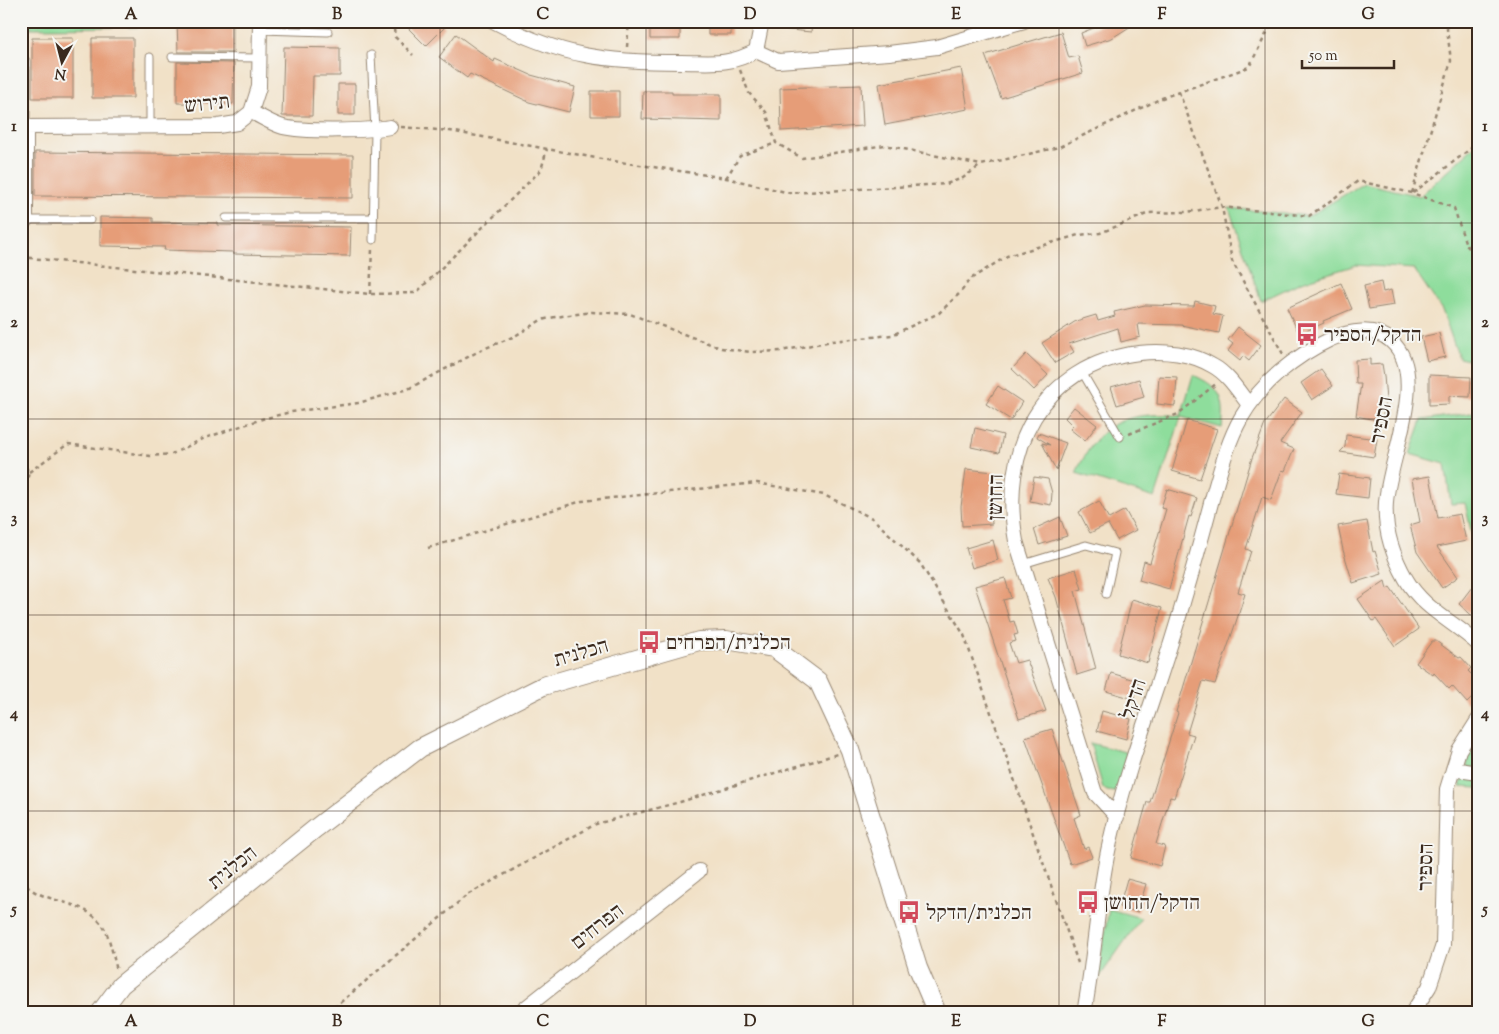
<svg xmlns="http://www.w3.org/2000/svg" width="1499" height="1034" viewBox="0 0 1499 1034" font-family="'Sorts Mill Goudy','Frank Ruhl Libre',serif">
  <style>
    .green { fill: #8edd9c; stroke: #64845d }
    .building { fill: #e69d78 }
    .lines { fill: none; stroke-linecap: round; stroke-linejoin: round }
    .service-casing { stroke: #968672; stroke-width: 9 }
    .minor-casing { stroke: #968672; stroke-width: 16 }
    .tertiary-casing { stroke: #968672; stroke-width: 20 }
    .path { stroke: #968672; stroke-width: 2.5; stroke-dasharray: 4 4; stroke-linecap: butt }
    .service { stroke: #fff; stroke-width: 7 }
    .minor { stroke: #fff; stroke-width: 14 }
    .tertiary { stroke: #fff; stroke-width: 18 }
    .grid { fill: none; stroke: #3b2a1e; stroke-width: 1; stroke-opacity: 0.55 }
    .labels { text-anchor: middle; stroke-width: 4; stroke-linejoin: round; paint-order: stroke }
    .street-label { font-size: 21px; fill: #3b2a1e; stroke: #f6f6f2 }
    .poi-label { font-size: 21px; fill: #3b2a1e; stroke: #f6f6f2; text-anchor: start }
    .neatline { fill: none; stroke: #3b2a1e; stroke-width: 2 }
    .grid-label { font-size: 16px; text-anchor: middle; font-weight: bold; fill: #3b2a1e }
  </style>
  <rect width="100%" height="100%" fill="#f6f6f2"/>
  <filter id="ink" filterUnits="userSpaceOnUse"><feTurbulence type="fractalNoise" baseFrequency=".02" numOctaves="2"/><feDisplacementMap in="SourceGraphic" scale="10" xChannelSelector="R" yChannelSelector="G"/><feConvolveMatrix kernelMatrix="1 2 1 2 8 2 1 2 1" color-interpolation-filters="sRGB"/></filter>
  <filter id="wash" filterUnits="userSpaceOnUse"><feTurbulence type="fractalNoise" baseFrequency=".0096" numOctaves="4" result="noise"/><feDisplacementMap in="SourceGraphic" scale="20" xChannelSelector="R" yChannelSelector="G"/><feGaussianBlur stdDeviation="1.12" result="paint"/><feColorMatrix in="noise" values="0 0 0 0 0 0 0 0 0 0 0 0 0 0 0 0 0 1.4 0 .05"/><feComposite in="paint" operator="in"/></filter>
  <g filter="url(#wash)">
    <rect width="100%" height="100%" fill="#f1e1c7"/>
    <path class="green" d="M21,21H149V27L26,28L25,48H21Z
      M1478,143V362L1459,358L1442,310L1414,269L1356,265L1301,282L1261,301L1229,208L1309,216L1364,183L1420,196Z
      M1193,375C1221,387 1226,399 1222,428L1181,417L1155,498L1076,473C1100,421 1126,411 1181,416Z
      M1478,412V541L1472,536L1465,503L1451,504L1445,464L1410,454L1422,420Z
      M1090,743L1129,753L1115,792L1107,791L1103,788Z
      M1478,743V788L1460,787L1471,751Z
      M1109,909L1141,918L1096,982Z"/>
    <g id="blocks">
      <path class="building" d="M177,21H233V52H178Z
        M401,21H439L445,27L426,46Z
        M650,21H680V39H650Z
        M708,21H731V35H708Z
        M771,21H812L811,32L770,28Z
        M1111,21H1139L1112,38L1085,46L1081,33Z
        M1061,32L1069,58L1078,56L1083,73L1001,98L985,55Z
        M456,34L494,62L495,59L531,75L575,87L569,112L529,102L470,74L467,78L439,57Z
        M32,38H73V98H32Z
        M92,38H133V98H92Z
        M284,47L340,48V76H313L312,116H282Z
        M177,62L234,63L233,104L177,103Z
        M961,68L968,109L885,125L879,84Z
        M338,84H355V115H338Z
        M861,85L863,126L781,131L780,88Z
        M591,91H619V116H591Z
        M643,91H672V94H721V121L642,119Z
        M35,152L353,155V198L35,196Z
        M100,217L153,218V222L218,223V225L351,227L350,256L233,254V252L164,250L165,247L100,246Z
        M1381,282L1383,292L1391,290L1394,305L1369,309L1364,286Z
        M1341,283L1352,309L1323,321L1324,323L1299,334L1287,308Z
        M1195,301L1215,306L1213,314L1223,316L1219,333L1181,325L1138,324L1140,337L1121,342L1118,328L1069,344L1074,352L1055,363L1042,343L1076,321L1096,315L1098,321L1115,316L1114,312L1145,305L1194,306Z
        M1238,327L1261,345L1249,361L1243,356L1240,361L1228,351L1233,344L1228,340Z
        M1439,333L1445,357L1427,361L1421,337Z
        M1026,354L1048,375L1034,390L1012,369Z
        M1370,359V365L1382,364L1384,376L1386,400L1382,421L1356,416L1361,384H1356L1355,360Z
        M1321,369L1333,386L1312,400L1301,383Z
        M1429,375L1471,377L1470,397L1449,396V404L1429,405Z
        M1159,376L1177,377L1175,406L1157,404Z
        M1139,379L1144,397L1117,405L1111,387Z
        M998,386L1022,402L1011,420L986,404Z
        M1284,399L1302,412L1280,443L1294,449L1285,471L1282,470L1271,500L1262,497L1246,549L1251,551L1238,592L1245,594L1239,613L1215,684L1203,681L1187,733L1194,735L1174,798L1170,797L1156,844L1165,846L1160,866L1131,858L1147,802H1150L1178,713L1176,712L1252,458L1265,424Z
        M1074,407L1097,425L1085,441L1070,429L1073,426L1065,418Z
        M1187,420L1217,429L1200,479L1172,471Z
        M975,428L1003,435L999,453L971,447Z
        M1039,433L1066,443L1056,470L1042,443L1050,445L1037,437Z
        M1346,435L1377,439L1374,457L1340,452L1345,447Z
        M966,469L994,472L990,498L992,524L962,526L961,507Z
        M1339,474L1370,478L1368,498L1336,494Z
        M1430,476L1438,518L1460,514L1466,541L1437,547L1458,577L1442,588L1417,552L1410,525L1420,522L1412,479Z
        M1034,477L1048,479L1052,493L1051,505L1030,501Z
        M1167,489L1197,498L1191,517L1189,516L1169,589L1139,580L1144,561L1150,563L1166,509L1161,508Z
        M1099,501L1109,519L1125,510L1136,530L1117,540L1108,524L1090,533L1079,512Z
        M1060,517L1067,536L1039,545L1034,529Z
        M1367,521L1373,552L1375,551L1382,574L1353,583L1343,550L1338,526Z
        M993,540L998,560L972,568L966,548Z
        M1076,569L1082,589L1075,591L1096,669L1077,675L1056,597L1048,578Z
        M1005,578L1011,598L1003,600L1010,622L1014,621L1018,634L1014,635L1016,641L1009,643L1016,663L1027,660L1046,711L1019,719L975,586Z
        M1385,581L1387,589L1390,587L1419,629L1395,646L1376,619L1373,621L1358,599Z
        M1472,587L1478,593V621L1459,604Z
        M1132,599L1162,608L1148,663L1118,654Z
        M1432,641H1436L1459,658L1461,657L1471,668L1468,671L1478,681V692L1467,703L1452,686L1449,689L1434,673L1433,675L1416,663Z
        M1111,673L1138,681L1134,699L1106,691Z
        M1102,711L1131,719L1126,739L1097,731Z
        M1052,729L1081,815L1074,818L1084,849L1088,847L1092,857L1070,864L1025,737Z
        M1127,879L1146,884L1138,912L1119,907Z"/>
    </g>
  </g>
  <g filter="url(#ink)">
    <use href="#blocks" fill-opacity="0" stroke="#968672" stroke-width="1"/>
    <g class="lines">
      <defs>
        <path id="service" d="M260,30L328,32
          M371,55L375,130L373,240
          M172,57L260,58
          M150,126V57
          M26,127V61
          M226,218H373
          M26,220H90
          M1082,372L1120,437
          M1023,564L1086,545L1115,553L1106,594"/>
        <path id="minor" d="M493,21C562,57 605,62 681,62C712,62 728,66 756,51
          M756,51L778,61L889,53L937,47L1024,21
          M756,51L762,21
          M251,112L259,87L260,21
          M21,127L218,126L237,123L251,112C262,117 272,124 283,127C303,132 369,131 390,127
          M26,220V127
          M1453,769L1478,773
          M1117,817L1095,793L1016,541C999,450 1041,365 1139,353C1164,350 1192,353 1213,366C1228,374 1239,392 1249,405
          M519,1013L699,871
          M1084,1013C1095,956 1097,898 1110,842C1128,761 1162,680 1184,599C1194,566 1203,533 1212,499C1220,472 1227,443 1241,418C1261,383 1295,356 1331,339C1349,331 1375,326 1391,341C1430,375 1389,458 1386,502C1384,528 1393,556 1406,579C1423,609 1453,621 1478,644
          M1412,1013L1429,987L1443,945L1447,789L1459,750L1478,720"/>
        <path id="tertiary" d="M100,1013L121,985L316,828L420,748L543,686L699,641L726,640L774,648L818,681L850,750L918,968L937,1013"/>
      </defs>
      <use href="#service" class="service-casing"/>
      <use href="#minor" class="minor-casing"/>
      <use href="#tertiary" class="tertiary-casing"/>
      <path class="path" d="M393,21L395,37L413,55
        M21,23L23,21
        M627,47L629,21
        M740,70L749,93L766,112L776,143L802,158L885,145L981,165L1059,147L1162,98L1249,67L1273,21
        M401,127L450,131L607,160L726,178L790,193L946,184L963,178L981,165
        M726,178L740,156L776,143
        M1412,193L1451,61L1446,21
        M1413,193L1478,143
        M21,257L370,294L416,293L541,170L547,149
        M21,266L25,257V231
        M370,294L372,249
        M1283,354L1232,261L1222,207L1309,216L1358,181L1412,193L1454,208L1466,245L1478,257
        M1129,434L1178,414L1216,384
        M21,460L29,472L21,509
        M29,472L68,444L150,456L172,454L205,438L262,419L291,412L358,403L408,389L481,350L515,336L541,320L555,317L592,312L630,314L721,348L751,352L781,351L832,341L892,335L939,313L961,292L969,280L1007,256L1078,235L1100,233L1149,213L1186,212L1222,207L1179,92
        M428,548L582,501L757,483L824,495L872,518L920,563L964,635L1078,963
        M21,880C41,906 82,896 103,926C110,937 113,957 117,970
        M328,1013L467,895L596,824L680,802L837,754"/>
      <use href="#service" class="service"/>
      <use href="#minor" class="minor"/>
      <use href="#tertiary" class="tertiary"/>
    </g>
  </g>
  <path class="grid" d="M234,21V1013M440,21V1013M646,21V1013M853,21V1013M1059,21V1013M1265,21V1013M21,223H1478M21,419H1478M21,615H1478M21,811H1478"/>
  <defs>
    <symbol id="bus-bare" viewBox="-9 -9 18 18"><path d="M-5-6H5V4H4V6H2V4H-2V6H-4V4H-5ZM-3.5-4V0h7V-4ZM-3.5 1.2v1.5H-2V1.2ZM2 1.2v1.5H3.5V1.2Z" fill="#d1495b" stroke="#f6f6f2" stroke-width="2.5" paint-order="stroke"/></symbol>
  </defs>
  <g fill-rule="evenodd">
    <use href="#bus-bare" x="1291" y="318" width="32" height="32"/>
    <use href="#bus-bare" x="633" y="626" width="32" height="32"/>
    <use href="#bus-bare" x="1072" y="886" width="32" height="32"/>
    <use href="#bus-bare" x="893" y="896" width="32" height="32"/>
  </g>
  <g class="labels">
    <g class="street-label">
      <text transform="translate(207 103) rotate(-6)" y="7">תירוש</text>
      <text transform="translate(1381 420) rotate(-79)" y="7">הספיר</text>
      <text transform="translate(995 497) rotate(-89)" y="7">החושן</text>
      <text transform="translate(581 652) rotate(-16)" y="7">הכלנית</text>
      <text transform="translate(1133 699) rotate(-72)" y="7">הדקל</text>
      <text transform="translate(232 867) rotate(-39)" y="7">הכלנית</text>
      <text transform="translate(1425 867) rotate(-89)" y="7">הספיר</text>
      <text transform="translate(597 926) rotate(-38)" y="7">הפרחים</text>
    </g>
    <g class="poi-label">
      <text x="1324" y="341">הדקל/הספיר</text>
      <text x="666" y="649">הכלנית/הפרחים</text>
      <text x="1104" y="909">הדקל/החושן</text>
      <text x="926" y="919">הכלנית/הדקל</text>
    </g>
  </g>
  <rect width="1499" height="1034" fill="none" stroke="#f6f6f2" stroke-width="55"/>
  <g transform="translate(62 62) rotate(187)" stroke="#f6f6f2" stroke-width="4" paint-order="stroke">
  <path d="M0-4L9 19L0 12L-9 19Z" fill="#3b2a1e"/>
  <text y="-8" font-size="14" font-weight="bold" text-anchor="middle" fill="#3b2a1e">N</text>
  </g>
  <path d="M1302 60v8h92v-8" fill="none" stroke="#3b2a1e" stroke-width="2.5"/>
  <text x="1309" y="60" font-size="15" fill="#3b2a1e" stroke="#f6f6f2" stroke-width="4" paint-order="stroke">50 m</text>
  <rect x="28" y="28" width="1444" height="978" class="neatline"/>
  <g class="grid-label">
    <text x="131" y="19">A</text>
    <text x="337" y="19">B</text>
    <text x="543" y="19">C</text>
    <text x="750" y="19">D</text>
    <text x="956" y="19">E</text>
    <text x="1162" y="19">F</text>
    <text x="1368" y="19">G</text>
    <text x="14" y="131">1</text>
    <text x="1485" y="131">1</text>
    <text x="14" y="327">2</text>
    <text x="1485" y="327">2</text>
    <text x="14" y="523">3</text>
    <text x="1485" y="523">3</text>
    <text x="14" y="718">4</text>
    <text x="1485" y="718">4</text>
    <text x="14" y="914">5</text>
    <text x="1485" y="914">5</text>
    <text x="131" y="1026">A</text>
    <text x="337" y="1026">B</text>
    <text x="543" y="1026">C</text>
    <text x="750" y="1026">D</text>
    <text x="956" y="1026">E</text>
    <text x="1162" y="1026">F</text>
    <text x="1368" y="1026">G</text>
  </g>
</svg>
